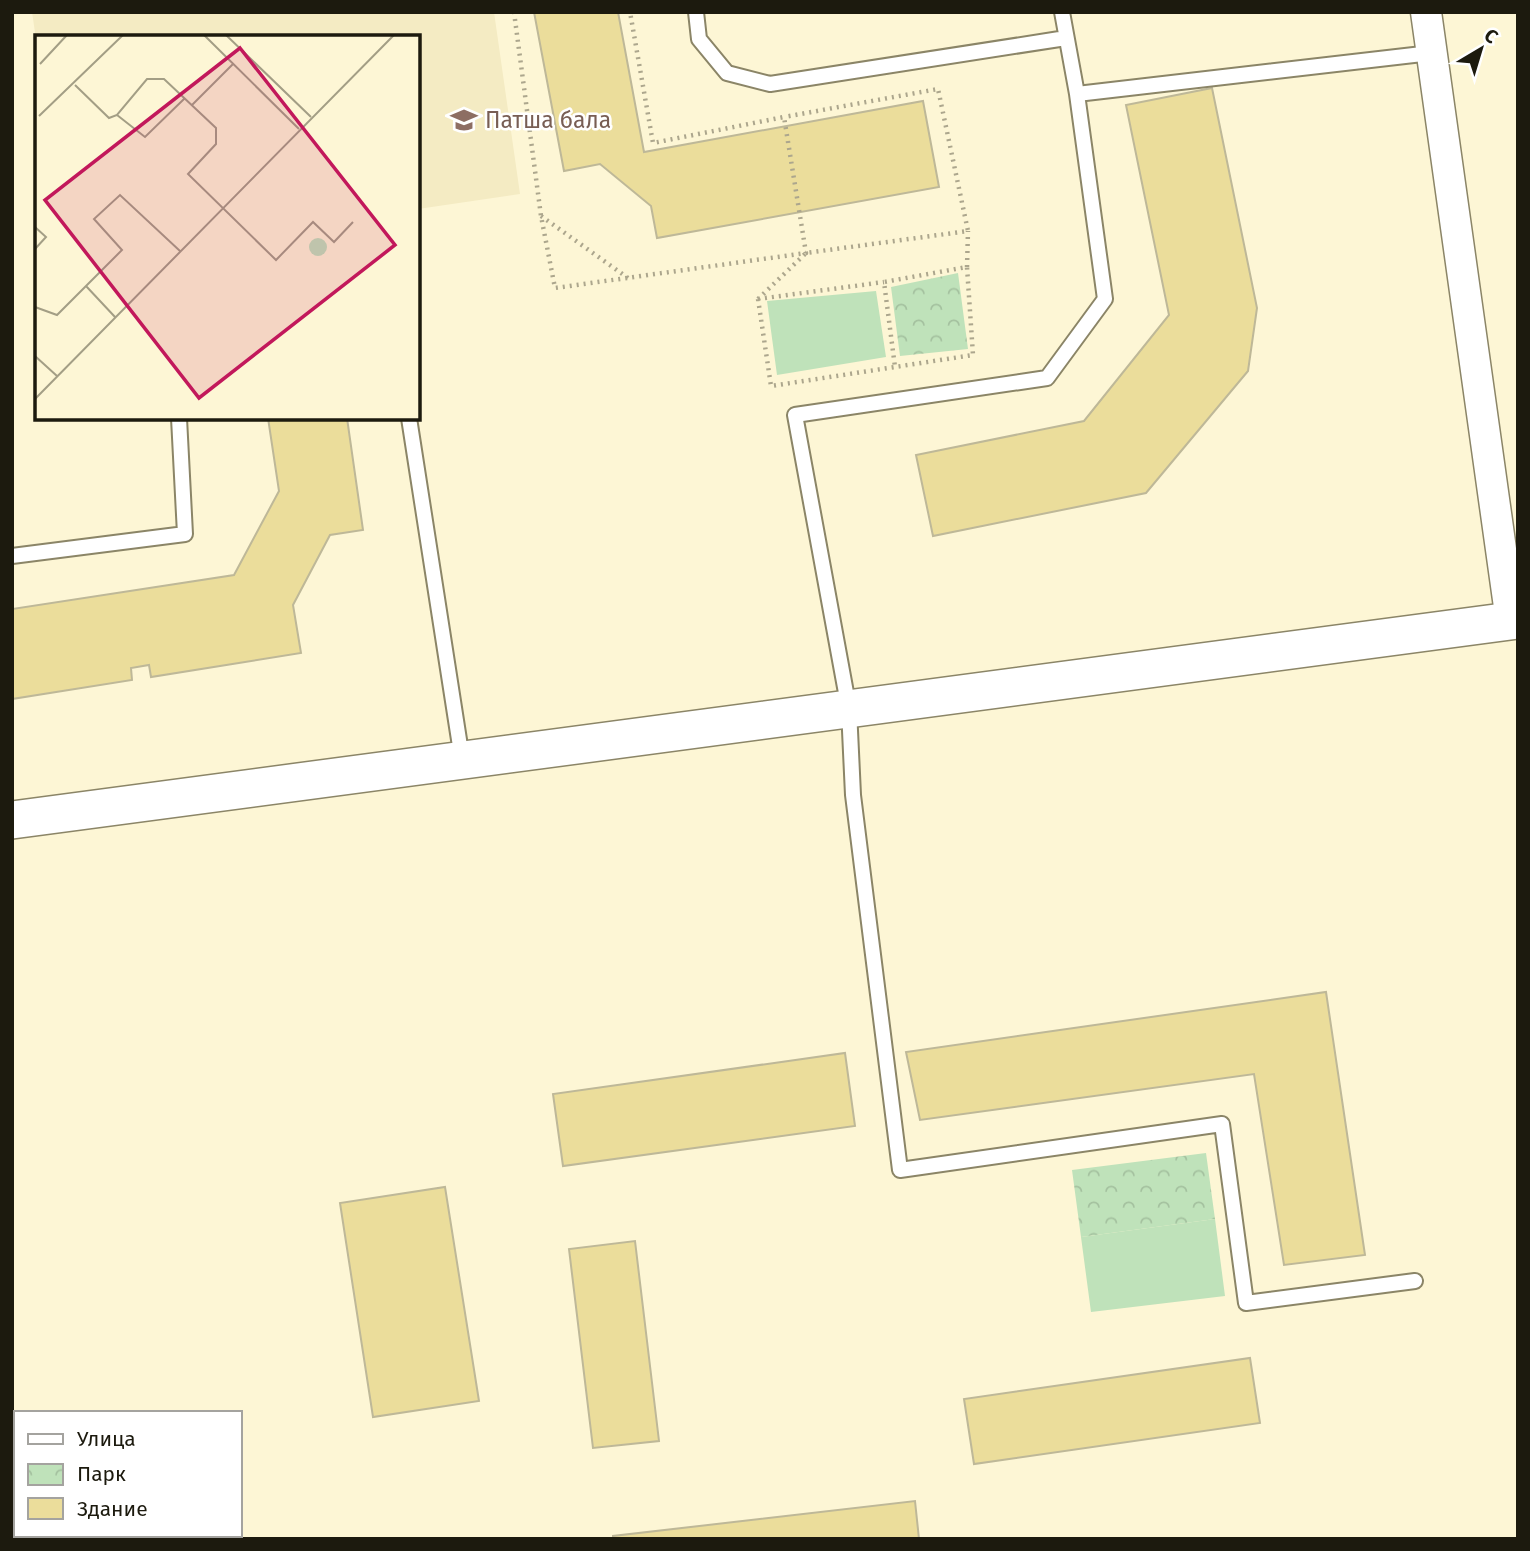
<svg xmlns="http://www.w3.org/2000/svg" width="1530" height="1551" viewBox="0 0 1530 1551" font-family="'Fira Sans',sans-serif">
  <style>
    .built { fill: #f4ebc3 }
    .park { fill: url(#park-crowns) }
    .pitch { fill: #bfe2ba }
    .building { fill: #ebdd9b; stroke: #beb898; stroke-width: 2 }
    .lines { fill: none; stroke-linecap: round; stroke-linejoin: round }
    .service-casing { stroke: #8b8567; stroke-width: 18 }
    .minor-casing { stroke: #8b8567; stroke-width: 33 }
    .tertiary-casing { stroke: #8b8567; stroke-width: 40 }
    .path { stroke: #aca68d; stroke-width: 4.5; stroke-dasharray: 2 5; stroke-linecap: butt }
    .service { stroke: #fff; stroke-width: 14 }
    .minor { stroke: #fff; stroke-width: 30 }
    .tertiary { stroke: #fff; stroke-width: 37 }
    .labels { text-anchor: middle; stroke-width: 5; stroke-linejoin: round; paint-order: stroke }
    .education-label { font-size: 23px; fill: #785e54; stroke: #fff; text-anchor: start }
    .inset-road { fill: none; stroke: #a39e85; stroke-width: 2 }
    .view { fill: #c2185b; fill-opacity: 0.15; stroke: #c2185b; stroke-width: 3.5 }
    .inset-edge { fill: none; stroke: #1c1a0e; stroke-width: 3.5 }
  </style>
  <defs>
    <pattern id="park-crowns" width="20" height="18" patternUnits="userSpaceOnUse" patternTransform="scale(1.75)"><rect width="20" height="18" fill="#bfe2ba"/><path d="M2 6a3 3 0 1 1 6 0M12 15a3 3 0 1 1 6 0" fill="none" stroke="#a4c19f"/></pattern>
  </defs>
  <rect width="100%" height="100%" fill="#fdf6d5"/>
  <path class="built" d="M32,12H494L520,194L418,209V37H37V46Z"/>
  <path class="park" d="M958,273L968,349L900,356L891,287Z
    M1206,1153L1215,1219L1081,1237L1072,1170Z"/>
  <path class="pitch" d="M876,291L886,357L777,375L767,301Z
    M1215,1219L1225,1296L1091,1312L1081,1237Z"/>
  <path class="building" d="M534,12H618L644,152L923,101L939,187L657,238L651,206L600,164L564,171Z
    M1212,88L1257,308L1248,371L1146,493L933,536L916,455L1084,421L1169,315L1126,105Z
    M268,418H347L363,530L330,535L293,605L301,653L151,677L149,665L131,668L132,680L12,699V609L234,575L279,491Z
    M1326,992L1365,1255L1284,1265L1254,1074L920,1120L906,1052Z
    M845,1053L855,1126L563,1166L553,1094Z
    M445,1187L479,1401L373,1417L340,1203Z
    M635,1241L659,1441L593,1448L569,1249Z
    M1250,1358L1260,1423L974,1464L964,1399Z
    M915,1501L919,1539H613V1536Z"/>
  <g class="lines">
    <defs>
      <path id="service" d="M696,12L699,39L727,73L770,84L1066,38
        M1062,12L1077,94L1105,299L1047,378L795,415L849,709L853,795L900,1170L1222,1124L1246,1303L1415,1281
        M1077,94L1431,53
        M409,418L462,759
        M12,556L185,534L179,418"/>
      <path id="minor" d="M1426,12L1511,621"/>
      <path id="tertiary" d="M12,820L1518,620"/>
    </defs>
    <use href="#service" class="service-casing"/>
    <use href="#minor" class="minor-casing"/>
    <use href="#tertiary" class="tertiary-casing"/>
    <path class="path" d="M514,12L541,216L555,288L806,253L784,117L653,143L630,12
      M541,216L628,278
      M967,267L968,231
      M758,299L771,386L973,355L967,267L884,282L895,367
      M758,299L806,253L968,231L938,89L784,117
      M758,299L884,282"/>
    <use href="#service" class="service"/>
    <use href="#minor" class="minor"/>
    <use href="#tertiary" class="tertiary"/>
  </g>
  <defs>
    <symbol id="school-bare" viewBox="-9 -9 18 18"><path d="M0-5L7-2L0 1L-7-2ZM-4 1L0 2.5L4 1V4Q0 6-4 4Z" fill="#8d6e63" stroke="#fff" stroke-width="2.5" paint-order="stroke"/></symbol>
  </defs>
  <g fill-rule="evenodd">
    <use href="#school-bare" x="445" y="101" width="38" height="38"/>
  </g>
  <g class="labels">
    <g class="education-label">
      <text x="485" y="128">Патша бала</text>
    </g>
  </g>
  <g transform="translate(35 35)">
    <rect width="385" height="385" fill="#fdf6d5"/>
    <path d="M274 212a9 9 0 1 1 18 0a9 9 0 1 1-18 0Z" fill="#bfe2ba"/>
    <path class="inset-road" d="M169,0L264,94M191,0L276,82M5,29L32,0M40,50L74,83L82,80L112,44H129L181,93V109L153,139L241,225L278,187L299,207L318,187M157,70L198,29M82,80L110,102L149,64M4,81L88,0M0,192L11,202L0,214M51,251L80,282M0,272L22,280L87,215L59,184L85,160L145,216M0,321L22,341M0,364L359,0"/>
    <path class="view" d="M205,13L360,210L164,363L10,165Z"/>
    <rect width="385" height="385" class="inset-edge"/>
  </g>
  <rect width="1530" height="1551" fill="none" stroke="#1c1a0e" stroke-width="28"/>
  <rect x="14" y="1411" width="228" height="126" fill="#ffffff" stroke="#a4a39f" stroke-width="2"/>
  <rect x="28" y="1434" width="35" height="10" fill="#ffffff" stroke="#a4a39f" stroke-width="2"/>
  <text x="77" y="1446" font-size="21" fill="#1c1a0e">Улица</text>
  <rect x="28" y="1464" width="35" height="21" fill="url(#park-crowns)" stroke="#a4a39f" stroke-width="2"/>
  <text x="77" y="1481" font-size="21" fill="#1c1a0e">Парк</text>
  <rect x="28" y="1498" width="35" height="21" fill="#ebdd9b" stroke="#a4a39f" stroke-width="2"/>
  <text x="77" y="1516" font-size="21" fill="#1c1a0e">Здание</text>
  <g transform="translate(1481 49) rotate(38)" stroke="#ffffff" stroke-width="5" paint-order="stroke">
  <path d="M0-5L12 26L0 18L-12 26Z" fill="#1c1a0e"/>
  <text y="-10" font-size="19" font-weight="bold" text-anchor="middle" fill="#1c1a0e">С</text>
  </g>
</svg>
